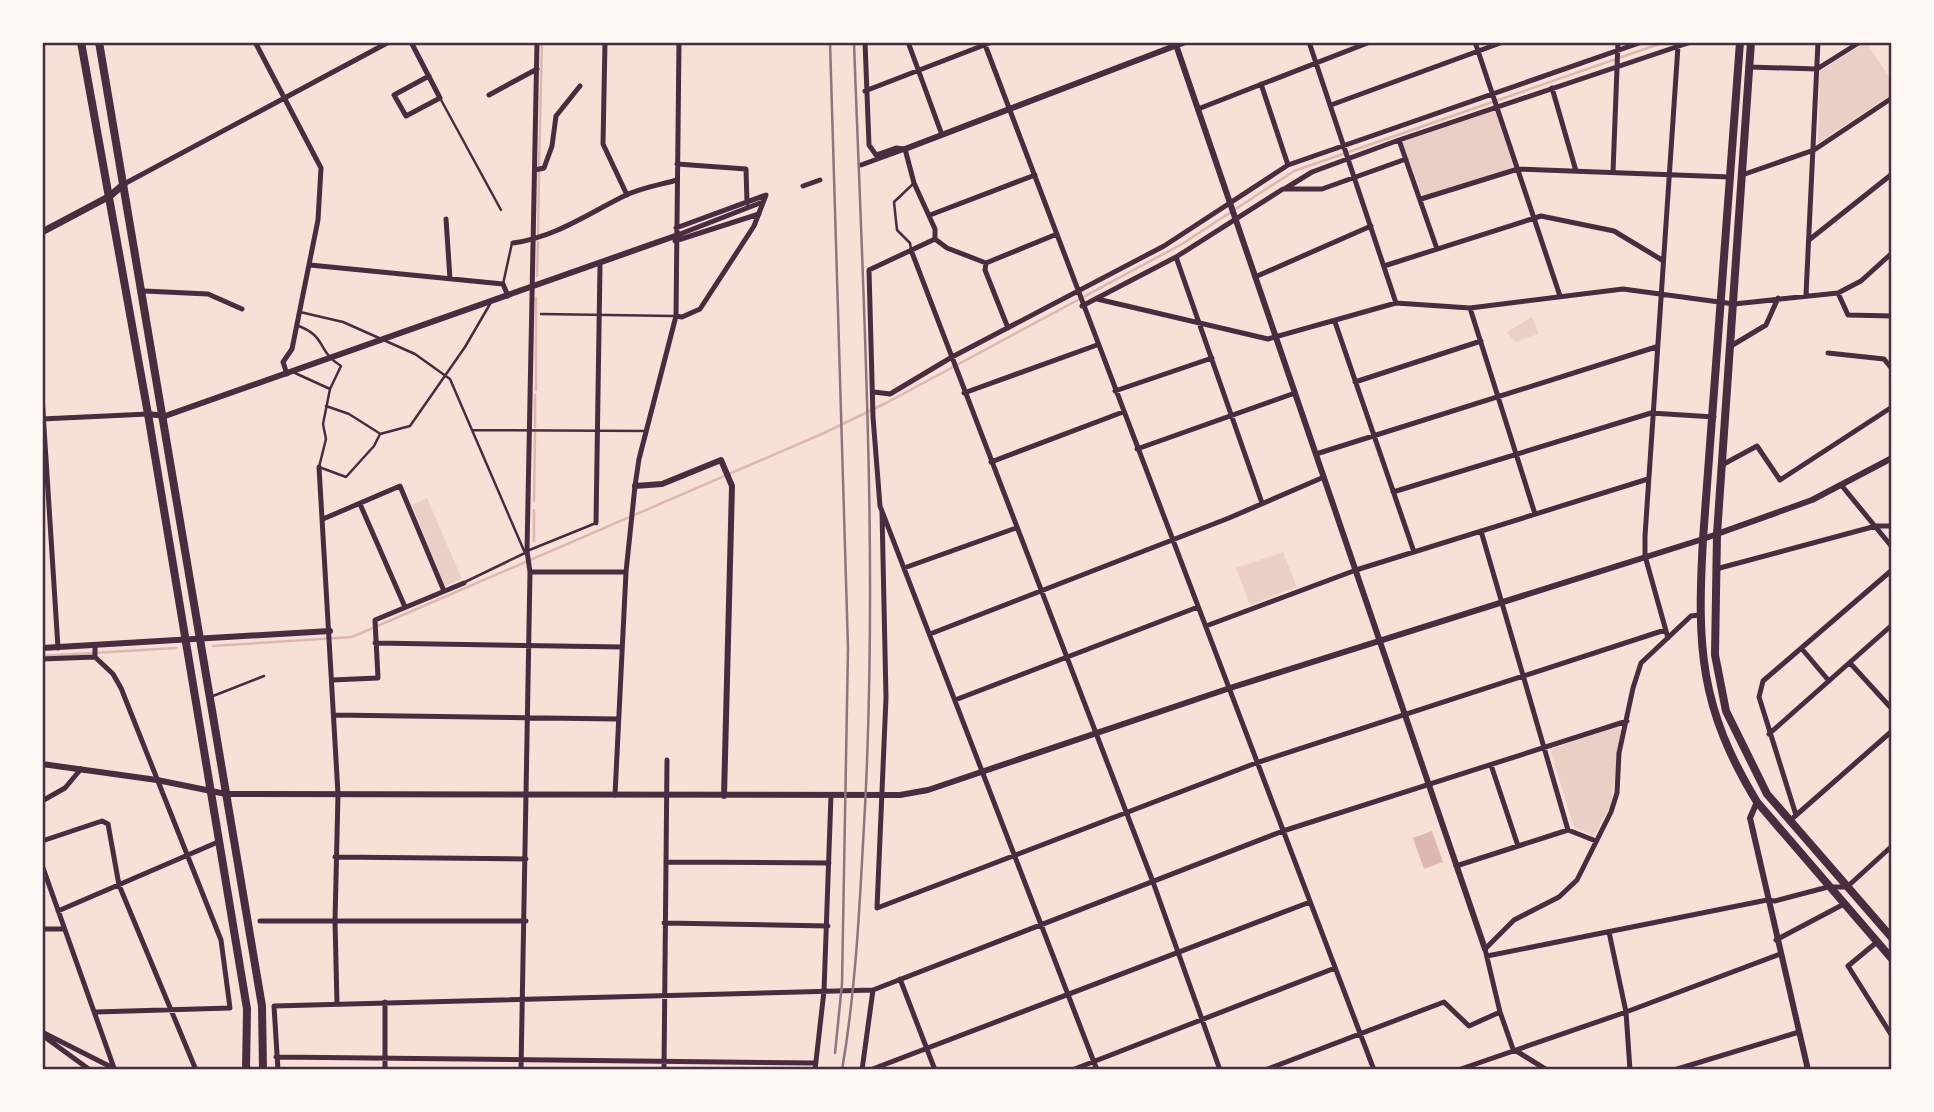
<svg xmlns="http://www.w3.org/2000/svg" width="1934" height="1112" viewBox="0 0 1934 1112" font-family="'Fira Sans',sans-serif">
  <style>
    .green { fill: #ebcfc5 }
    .water { fill: #dcb8b0 }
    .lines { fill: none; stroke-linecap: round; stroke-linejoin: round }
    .stream { stroke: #dcb8b0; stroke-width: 2.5 }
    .service { stroke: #4a2c40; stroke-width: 2.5 }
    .minor { stroke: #4a2c40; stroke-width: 5 }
    .tertiary { stroke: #4a2c40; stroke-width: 6 }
    .secondary { stroke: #4a2c40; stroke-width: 7 }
    .primary { stroke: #4a2c40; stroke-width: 8 }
    .trunk { stroke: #4a2c40; stroke-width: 8 }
    .rail { stroke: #8f747c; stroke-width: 2.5 }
    .neatline { fill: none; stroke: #4a2c40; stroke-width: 2.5 }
  </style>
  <rect width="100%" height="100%" fill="#f7e1d7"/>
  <path class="green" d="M1866,42L1892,81V94L1818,143L1820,71Z
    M1496,109L1514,168L1422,196L1402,141Z
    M1532,317L1539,334L1515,342L1507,332Z
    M427,498L462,579L445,586L412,505Z
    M1283,552L1297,587L1250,605L1236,568Z
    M1617,727L1621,730L1611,804L1594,836L1574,827L1551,753L1554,748Z"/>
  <path class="water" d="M1432,831L1443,862L1424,869L1413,838Z"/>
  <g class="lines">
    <path class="stream" d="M539,168L542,42
      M538,236L539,173
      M537,276L538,242
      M536,390V298
      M535,427V395
      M534,501L535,433
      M534,541V510
      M213,646L352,637L824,433L886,403L1182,244L1294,171L1665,42
      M42,656L176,648"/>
    <path class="service" d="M440,98L501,210
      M911,250L910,243L897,230L894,202L913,184
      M503,284L512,243
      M300,312L343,322L415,354L450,379L525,553L465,582
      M541,314L674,316
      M296,325C328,336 316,351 341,366L330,389L323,424L326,439L319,467L346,477L374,446L380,434L410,426L465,347L490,304
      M295,373L330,389
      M326,406L349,414L379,433
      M472,430L647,431
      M527,551L596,523
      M213,696L264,676"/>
    <path class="minor" d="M255,42L321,168L318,220L292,349L283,362L287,374
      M411,42L440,98L406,116L394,95L429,76
      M605,42L603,144L627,195
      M865,42L869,145L876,155L896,148L905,149
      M908,42L942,135
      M984,42L1374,1070
      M1309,42L1396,303
      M1475,42L1560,296
      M1748,67L1817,69L1860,42
      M1261,84L1288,165
      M1552,88L1576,171
      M865,91L992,42
      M489,95L537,69
      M1331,105L1503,42
      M1198,109L1370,42
      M905,149L914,183L935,229V239L947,248L986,263L1057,234
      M677,164L746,169L747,203
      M861,165L905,149
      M535,170L544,168L552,146L556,116L580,86
      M1613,172L1618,42
      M1742,175L1814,150L1892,98
      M124,184L389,42
      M803,186L820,180
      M1286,188L1312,172L1399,140
      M1421,199L1518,169L1730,177
      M930,215L1035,175
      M446,219L450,279
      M675,236L760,203
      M935,239L869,270L873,417L880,506L1097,1070
      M1809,240L1892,174
      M675,241L759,214
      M513,243C555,237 586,215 624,196C640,188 659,185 677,180
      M1437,249L1399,140L1691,42
      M911,250L1153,882L1220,1070
      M1176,257L1262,503
      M986,263L985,270L1008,328
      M310,265L503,284L508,296
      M1384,266L1541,216L1614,231L1662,260
      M1255,277L1371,226
      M144,291L208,294L242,309
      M1838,293L1848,315L1892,316
      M1806,295L1818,42
      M1097,299L1268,339L1396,303L1470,308L1623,289L1734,304L1838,293L1861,281L1892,253
      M1082,306L1176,257L1283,189H1322L1406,159
      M1470,308L1535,514
      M676,316L682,317L700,309L754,226L766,195L676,228
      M1335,322L1414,552
      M1731,346L1766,325L1778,298
      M1828,353L1884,359L1892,369
      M1355,382L1481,341
      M1115,391L1212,358
      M874,392L890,394L952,357L1164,246L1288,165L1642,42
      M964,393L1097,345
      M42,396L58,648
      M42,419L148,414
      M1137,449L1295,393
      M1316,454L1656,347
      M991,462L1123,412
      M1722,465L1757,446L1780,480L1892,407
      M319,467L338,794L335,921L337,1004
      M1842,486L1892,547
      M1393,492L1651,413L1714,417
      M360,504L405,607
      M882,512L886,698L877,908L1256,763L1665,630
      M323,519L400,486L444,591
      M596,523L600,265
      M1481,531L1568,830
      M904,568L1016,528
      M1716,569L1876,526H1892
      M530,572H626
      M1206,626L1356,570L1648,479
      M930,634L1229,518L1324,477
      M1668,638L1645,556V536L1678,46
      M375,643L622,647
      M95,646V657L113,674L121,688L221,940L230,1008L96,1012
      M1802,649L1829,681
      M42,659L95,657
      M1850,663L1892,709
      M332,680L378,678L375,620L464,583
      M955,700L1198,607
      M334,715L618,719
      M1769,734L1892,625
      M1491,765L1518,846
      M615,795L626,572L635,486L639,459L676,316L679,42
      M42,801L65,788L81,769
      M1796,815L1759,697L1763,681L1892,570
      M1794,817L1892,731
      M42,841L102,821L108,824L119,885L196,1070
      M335,857L526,859
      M666,862L829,863
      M42,865L114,1068
      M1456,866L1568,830L1596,841
      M58,911L218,842
      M260,921H526
      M664,923L828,926
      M42,929H64
      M1609,932L1626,1012L1630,1070
      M1776,940L1844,904
      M1877,942L1848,966L1892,1036
      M1487,956L1767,900L1775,901L1828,887H1847L1892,846
      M900,979L935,1070
      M385,1002V1070
      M42,1032L117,1070
      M42,1035L90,1070
      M276,1057L816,1063
      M278,1070L274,1006L873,990L1283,831L1627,721
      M521,1070L530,572L527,551L537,42
      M664,1070L667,760
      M815,1070L824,991L831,795
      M862,1070L873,990
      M870,1070L1310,902
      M1072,1070L1335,968
      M1265,1070L1444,1002L1469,1026L1500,1012
      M1458,1070L1626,1012L1780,954
      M1547,1070L1513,1049L1500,1012L1485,949L1514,920L1559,897L1577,880L1611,812L1617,793L1619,753L1633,688L1641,663L1691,616L1699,615
      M1674,1070L1799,1032"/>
    <path class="tertiary" d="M1175,42L1485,949
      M905,149L1185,42
      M148,414L165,416L675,236
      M635,486L662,484L721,460L732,486L724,796
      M42,648L330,631
      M42,764L157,780L226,794L900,795L928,790L1230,688L1703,539L1812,500L1892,458
      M1757,802L1750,818L1808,1070"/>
    <path class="secondary" d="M42,232L110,196L124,184"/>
    <path class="primary" d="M1740,42L1703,539C1697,646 1699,707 1757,802L1892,959
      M1751,42L1717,534L1715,655L1726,711L1767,794L1892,938"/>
    <path class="trunk" d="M81,42L148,414L247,1009L246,1070
      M99,42L262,1006L263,1070"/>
    <path class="rail" d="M830,42L848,648L842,984L835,1053
      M842,1070C857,983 860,895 865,807C878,552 863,297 854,42"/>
  </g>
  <rect width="1934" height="1112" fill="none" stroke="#fffaf5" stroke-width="88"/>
  <rect x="44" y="44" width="1846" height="1024" class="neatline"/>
</svg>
